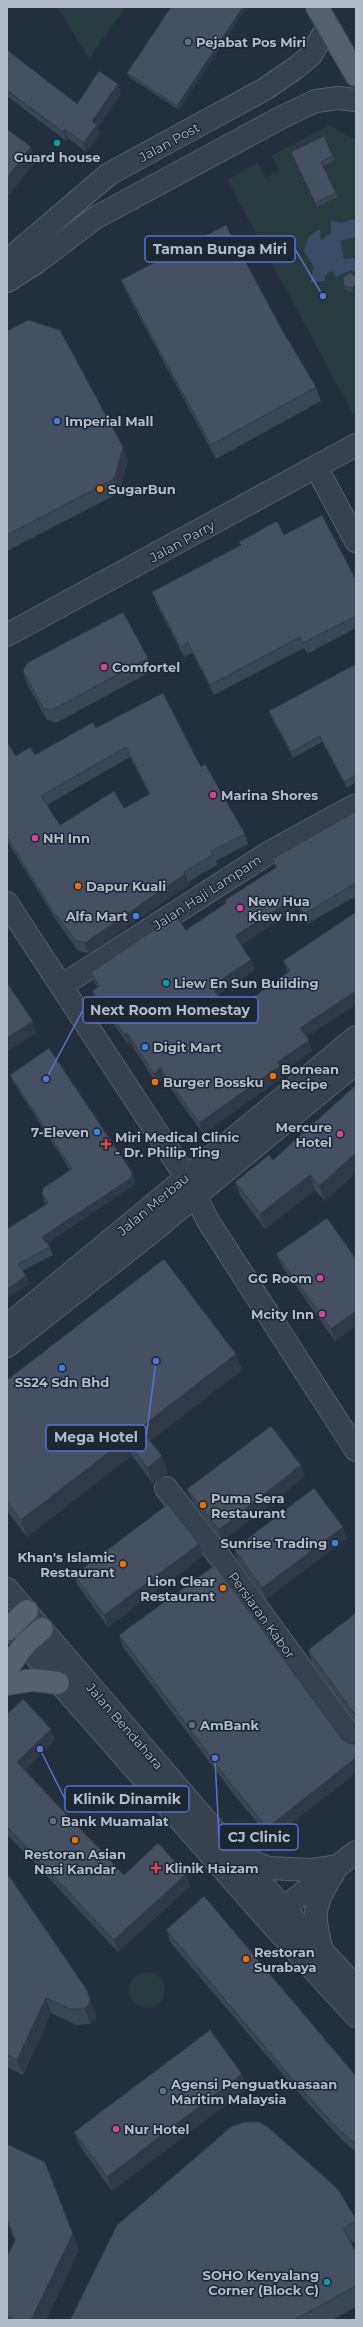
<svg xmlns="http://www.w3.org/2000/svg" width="363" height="2327" viewBox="0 0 363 2327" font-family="Montserrat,sans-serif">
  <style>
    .green { fill: #263c3f }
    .water { fill: #394c67 }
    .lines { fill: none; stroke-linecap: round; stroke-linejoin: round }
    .minor-casing { stroke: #565f6c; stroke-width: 24 }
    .major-casing { stroke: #414a57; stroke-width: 24 }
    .minor { stroke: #38414e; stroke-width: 22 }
    .major { stroke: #56606e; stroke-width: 22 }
    .wall { fill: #3b4654; fill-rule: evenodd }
    .shaded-wall { fill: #303945 }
    .building { fill: #455162; stroke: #303945; fill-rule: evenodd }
    .service-dot { fill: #5c6f8a; stroke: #1d2633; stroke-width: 1.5 }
    .culture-dot { fill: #0f9aa8; stroke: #1d2633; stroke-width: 1.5 }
    .shop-dot { fill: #3f7fe0; stroke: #1d2633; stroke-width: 1.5 }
    .food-dot { fill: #e8710a; stroke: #1d2633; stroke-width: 1.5 }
    .hotel-dot { fill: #d1479c; stroke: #1d2633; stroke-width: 1.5 }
    .health-dot { fill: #e0444e; stroke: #1d2633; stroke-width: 1.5 }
    .labels { text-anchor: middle; stroke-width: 3; stroke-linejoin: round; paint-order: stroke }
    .poi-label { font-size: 13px; font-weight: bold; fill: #b4bcc9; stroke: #1d2633; text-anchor: start }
    .street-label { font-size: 13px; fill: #b4bcc9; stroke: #1d2633 }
    .leader { fill: none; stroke: #5274d3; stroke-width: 1.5 }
    .callout-dot { fill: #5274d3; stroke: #1d2633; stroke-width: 1.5 }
    .callout { fill: #1d2633; stroke: #5274d3; stroke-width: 1.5 }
    .callout-label { font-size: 14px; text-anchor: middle; font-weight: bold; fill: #b4bcc9 }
  </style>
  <rect width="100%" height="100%" fill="#242f3e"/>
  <path class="green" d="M57,7H126L89,58Z
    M329,125L356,140V412L353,414L227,180L258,163L266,178L279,170L271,156Z
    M129 1990a18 18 0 1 1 36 0a18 18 0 1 1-36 0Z"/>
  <path class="water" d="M353,219L356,221V237L340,241L344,259L356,258V273L352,270L335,277L333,271L325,275V281L310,282L314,267L304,251L309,236L320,229L321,240L331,233V220L341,223Z"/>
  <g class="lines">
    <defs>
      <path id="minor" d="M7,261L109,174L265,89L297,67L311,55L328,26
        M7,281L37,262L95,218L284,116L316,101L338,98L356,100
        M316,467L356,541
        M7,635L356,445
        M7,903L186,1177L208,1221L356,1450
        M61,986L270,852L356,805
        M7,1326L356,1037
        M7,1346L148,1235L356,1063
        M166,1488L220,1557L356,1743
        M7,1589L234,1853L356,1988
        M13,1630L268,1920L356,2016
        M240,1856L268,1868L311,1870L337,1866
        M272,1917L356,1852
        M322,1950C312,1915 313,1905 333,1874"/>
      <path id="major" d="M317,7L356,75
        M7,1630L27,1611
        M7,1668L26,1643L42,1629
        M7,1684L33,1680L58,1683"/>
    </defs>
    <use href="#minor" class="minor-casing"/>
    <use href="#major" class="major-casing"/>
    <use href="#minor" class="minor"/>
    <use href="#major" class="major"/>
  </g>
  <path class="wall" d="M171,7L179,110L129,77L127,73Z
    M7,50L77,104L118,84L121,93L98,127L100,134L86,152L68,138L66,141L7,96Z
    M291,152L333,156L335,160L323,166L338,197L317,207Z
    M350,273L353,293L345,290L344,286Z
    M121,280L281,328L316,387L321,401L216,459L127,294Z
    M7,331L123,447L128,461L119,493L7,551Z
    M284,535L356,580V628L307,654L304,648L214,695L192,653L184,657L156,603L152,592L240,545L239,542Z
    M148,658L152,671L56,723L47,720L27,684L23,671Z
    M356,664V782L347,788L322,742L293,758L271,717L269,711Z
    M96,728L201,767L245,834L248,844L216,861L217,865L188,882L189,885L89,953L78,951L56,920L7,841V742L16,756L35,755ZM130,757L149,794L124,808L60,825L47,805Z
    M356,811V896L307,924L298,908L241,945L251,960L255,970L217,995L230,1014L288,973L283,961L356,912V1004L306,1037L312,1051L282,1072L284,1076L203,1134L164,1079L157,1084L131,1044L129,1045L96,1001L92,991L97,987L95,983L91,972L186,930L226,903L225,900L276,868L272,859Z
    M10,1075L135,1179L134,1185L47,1243L50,1247L53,1255L22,1271L29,1284L7,1298V1229L47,1205L44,1202L42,1194L70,1170L13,1082Z
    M356,1085V1173L325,1201L315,1190L265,1229L241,1197L235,1182L273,1160Z
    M276,1254L356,1259V1326L335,1341L281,1265Z
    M236,1354L242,1370L150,1441L162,1456L168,1473L153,1484L132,1455L27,1537L7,1511V1380Z
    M301,1465L305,1476L223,1541L192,1500L187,1489Z
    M347,1538L266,1599L238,1560L234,1549Z
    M199,1544L203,1556L108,1627L78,1586L74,1575Z
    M356,1613V1722L312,1662L308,1650Z
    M119,1635L342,1739L347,1743L354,1744L356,1742V1773L271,1839L235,1796L123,1647Z
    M7,1714L55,1740L25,1770L124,1875L186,1874L190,1886L118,1952L7,1834Z
    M7,1873L96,2015L95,2019L90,2024L76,2025L51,2013L23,2075L7,2067Z
    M166,1930L356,2076V2152L343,2141L296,2090L170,1942Z
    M248,2088L112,2191L80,2146L74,2132Z
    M7,2144L79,2251L46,2320H7V2257L15,2241L7,2221Z
    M356,2219V2241L351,2243L356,2252V2307L332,2320H70Z"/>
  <path class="shaded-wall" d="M243,7H247L179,110L177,106Z
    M118,84L121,93L98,127L100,134L86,152L83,143L92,121Z
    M65,129L68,138L66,141L63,132Z
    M31,147L36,161L7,198V178Z
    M356,285V291L353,293L352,288Z
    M123,447L128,461L119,493L114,479Z
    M185,874L189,885L89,953L85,943Z
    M294,898L298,908L239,946L235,936Z
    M251,960L255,970L215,996L211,986Z
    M356,991V1004L304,1039L300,1028Z
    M33,1021L37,1033L7,1052V1038Z
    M127,1033L131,1044L129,1045L125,1035Z
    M309,1040L312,1051L282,1072L284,1076L203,1134L199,1123L278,1062Z
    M160,1068L164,1079L157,1084L154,1074Z
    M356,1153V1173L325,1201L319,1186Z
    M132,1172L135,1179L134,1185L45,1244L42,1237Z
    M310,1175L315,1190L265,1229L260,1214Z
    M26,1276L29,1284L7,1298V1289Z
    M356,1311V1326L335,1341L331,1329Z
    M236,1354L242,1370L146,1444L140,1428Z
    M126,1439L132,1455L27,1537L21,1520Z
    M162,1456L168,1473L153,1484L147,1468Z
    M301,1465L305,1476L223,1541L219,1530Z
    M343,1527L347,1538L266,1599L262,1588Z
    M199,1544L203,1556L108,1627L104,1615Z
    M51,1729L55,1740L21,1774L17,1762Z
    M356,1758V1773L271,1839L267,1828Z
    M186,1874L190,1886L118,1952L114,1940Z
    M46,1998L51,2013L23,2075L17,2060Z
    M90,1999L96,2015L95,2019L90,2024L85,2009Z
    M242,2074L248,2088L112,2191L107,2177Z
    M73,2234L79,2251L46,2320H31Z"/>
  <path class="building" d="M171,7H243L177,106L127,73Z
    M7,50L77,104L99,71L118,84L92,121L97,125L83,143L65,129L63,132L7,90Z
    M7,129L31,147L7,178Z
    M324,136L333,156L321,162L336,193L315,203L291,152Z
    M226,225L281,328L316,387L211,445L121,280Z
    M350,273L356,276V285L352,288L344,286L343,277Z
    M28,320L60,330L123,447L114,479L7,535V331Z
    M322,515L356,580V616L303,643L300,637L210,685L188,643L180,647L152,592L241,545L239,542L277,521L284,535Z
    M123,612L148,658L52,710L43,708L23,671L27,663Z
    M356,664V775L344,782L320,736L291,752L269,711Z
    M163,693L201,767L205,764L245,834L211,851L213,855L184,872L185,874L85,943L75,940L52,910L7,837V742L16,756L30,747L35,755L93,722L96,728ZM126,747L150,794L124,808L114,791L60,825L41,796Z
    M356,811V883L304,914L294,898L235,936L251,960L211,986L230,1014L290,971L283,961L356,912V991L300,1028L309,1040L278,1062L280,1066L199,1123L160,1068L154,1074L127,1033L125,1035L92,991L99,986L91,972L176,915L186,930L226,903L225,900L277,867L272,859Z
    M7,983L33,1021L7,1038Z
    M49,1048L132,1172L131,1178L42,1237L50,1247L18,1264L26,1276L7,1289V1229L48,1203L42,1194L43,1188L72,1169L10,1075Z
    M356,1085V1153L319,1186L310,1175L260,1214L235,1182L269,1155L273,1160Z
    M327,1218L356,1259V1311L331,1329L276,1254Z
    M164,1259L236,1354L140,1428L162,1456L147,1468L126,1439L21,1520L7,1502V1380Z
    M271,1426L301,1465L219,1530L187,1489Z
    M314,1488L343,1527L262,1588L234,1549Z
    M168,1504L199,1544L104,1615L74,1575Z
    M215,1565L342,1739L347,1743L354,1744L356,1742V1758L267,1828L231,1784L119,1635Z
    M356,1613V1716L308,1650Z
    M23,1699L51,1729L17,1762L124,1875L158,1843L186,1874L114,1940L7,1827V1714Z
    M7,1873L87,1990L90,1999L89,2004L85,2009H70L46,1998L17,2060L7,2055Z
    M204,1896L356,2076V2144L338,2129L292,2079L166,1930Z
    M210,2030L242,2074L107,2177L74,2132Z
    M245,2122H259L268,2127L338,2189L356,2219V2221L343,2228L356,2252V2286L294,2320H70L117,2225L232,2126Z
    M7,2144L45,2162L73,2234L31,2320H15L7,2316V2257L15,2240L7,2219Z"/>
  <g class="service-dot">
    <circle cx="188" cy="42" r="4"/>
    <circle cx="192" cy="1725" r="4"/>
    <circle cx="53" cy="1821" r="4"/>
    <circle cx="163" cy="2091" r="4"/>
  </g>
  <g class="culture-dot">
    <circle cx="57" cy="143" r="4"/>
    <circle cx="166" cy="983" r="4"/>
    <circle cx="327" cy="2282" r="4"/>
  </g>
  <g class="shop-dot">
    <circle cx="57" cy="421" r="4"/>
    <circle cx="136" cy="916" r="4"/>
    <circle cx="145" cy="1047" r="4"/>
    <circle cx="97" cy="1132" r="4"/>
    <circle cx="62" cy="1368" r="4"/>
    <circle cx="335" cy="1543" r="4"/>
  </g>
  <g class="food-dot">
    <circle cx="100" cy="489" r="4"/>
    <circle cx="78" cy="886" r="4"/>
    <circle cx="273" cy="1076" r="4"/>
    <circle cx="155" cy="1082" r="4"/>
    <circle cx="203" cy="1505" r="4"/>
    <circle cx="123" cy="1564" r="4"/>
    <circle cx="223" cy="1588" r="4"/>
    <circle cx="75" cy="1840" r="4"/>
    <circle cx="246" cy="1959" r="4"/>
  </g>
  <g class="hotel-dot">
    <circle cx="104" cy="667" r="4"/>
    <circle cx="213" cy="795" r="4"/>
    <circle cx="35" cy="838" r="4"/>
    <circle cx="240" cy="908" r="4"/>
    <circle cx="340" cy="1134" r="4"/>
    <circle cx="320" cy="1278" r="4"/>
    <circle cx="322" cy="1314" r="4"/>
    <circle cx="116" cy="2129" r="4"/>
  </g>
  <g class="health-dot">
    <path d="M104 1138h4v4h4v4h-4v4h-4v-4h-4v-4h4z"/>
    <path d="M154 1862h4v4h4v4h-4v4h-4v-4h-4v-4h4z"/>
  </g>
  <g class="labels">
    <g class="poi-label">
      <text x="196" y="47">Pejabat Pos Miri</text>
      <text x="57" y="162" text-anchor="middle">Guard house</text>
      <text x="65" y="426">Imperial Mall</text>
      <text x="108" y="494">SugarBun</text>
      <text x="112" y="672">Comfortel</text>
      <text x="221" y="800">Marina Shores</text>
      <text x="43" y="843">NH Inn</text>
      <text x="86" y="891">Dapur Kuali</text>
      <text x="248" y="906">New Hua<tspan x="248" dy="15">Kiew Inn</tspan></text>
      <text x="128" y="921" text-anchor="end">Alfa Mart</text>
      <text x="174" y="988">Liew En Sun Building</text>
      <text x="153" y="1052">Digit Mart</text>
      <text x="281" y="1074">Bornean<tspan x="281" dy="15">Recipe</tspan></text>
      <text x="163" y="1087">Burger Bossku</text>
      <text x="332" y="1132" text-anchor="end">Mercure<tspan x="332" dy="15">Hotel</tspan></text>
      <text x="89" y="1137" text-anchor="end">7-Eleven</text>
      <text x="115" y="1142">Miri Medical Clinic<tspan x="115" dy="15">- Dr. Philip Ting</tspan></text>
      <text x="312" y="1283" text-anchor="end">GG Room</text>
      <text x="314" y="1319" text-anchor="end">Mcity Inn</text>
      <text x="62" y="1387" text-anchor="middle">SS24 Sdn Bhd</text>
      <text x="211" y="1503">Puma Sera<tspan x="211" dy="15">Restaurant</tspan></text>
      <text x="327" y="1548" text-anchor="end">Sunrise Trading</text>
      <text x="115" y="1562" text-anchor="end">Khan's Islamic<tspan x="115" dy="15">Restaurant</tspan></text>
      <text x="215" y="1586" text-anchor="end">Lion Clear<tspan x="215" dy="15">Restaurant</tspan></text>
      <text x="200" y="1730">AmBank</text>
      <text x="61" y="1826">Bank Muamalat</text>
      <text x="75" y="1859" text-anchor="middle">Restoran Asian<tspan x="75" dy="15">Nasi Kandar</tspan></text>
      <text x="165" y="1873">Klinik Haizam</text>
      <text x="254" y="1957">Restoran<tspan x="254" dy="15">Surabaya</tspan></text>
      <text x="171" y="2089">Agensi Penguatkuasaan<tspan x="171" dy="15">Maritim Malaysia</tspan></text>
      <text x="124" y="2134">Nur Hotel</text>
      <text x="319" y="2280" text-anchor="end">SOHO Kenyalang<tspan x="319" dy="15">Corner (Block C)</tspan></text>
    </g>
    <g class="street-label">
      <text transform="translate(169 142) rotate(-29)" y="5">Jalan Post</text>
      <text transform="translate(182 541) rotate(-29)" y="5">Jalan Parry</text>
      <text transform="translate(207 892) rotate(-33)" y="5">Jalan Haji Lampam</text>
      <text transform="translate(153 1204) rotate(-40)" y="5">Jalan Merbau</text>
      <text transform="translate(262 1615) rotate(54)" y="5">Persiaran Kabor</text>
      <text transform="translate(125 1726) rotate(49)" y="5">Jalan Bendahara</text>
    </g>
  </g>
  <path class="leader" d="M323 296L295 249M46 1079L83 1010M156 1361L146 1438M40 1749L65 1799M215 1758L219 1837"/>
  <g class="callout-dot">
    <circle cx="323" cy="296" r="4"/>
    <circle cx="46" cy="1079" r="4"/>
    <circle cx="156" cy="1361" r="4"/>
    <circle cx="40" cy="1749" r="4"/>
    <circle cx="215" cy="1758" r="4"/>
  </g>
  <g class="callout">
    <rect x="145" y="236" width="150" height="26" rx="4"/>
    <rect x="83" y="997" width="175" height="26" rx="4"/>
    <rect x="46" y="1425" width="100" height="26" rx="4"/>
    <rect x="65" y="1786" width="124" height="26" rx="4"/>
    <rect x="219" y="1824" width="79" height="26" rx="4"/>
  </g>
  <g class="callout-label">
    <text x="220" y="254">Taman Bunga Miri</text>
    <text x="170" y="1015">Next Room Homestay</text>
    <text x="96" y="1442">Mega Hotel</text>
    <text x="127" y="1804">Klinik Dinamik</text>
    <text x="259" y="1842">CJ Clinic</text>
  </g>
  <rect width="363" height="2327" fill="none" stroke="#b4bcc9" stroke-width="16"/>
</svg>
